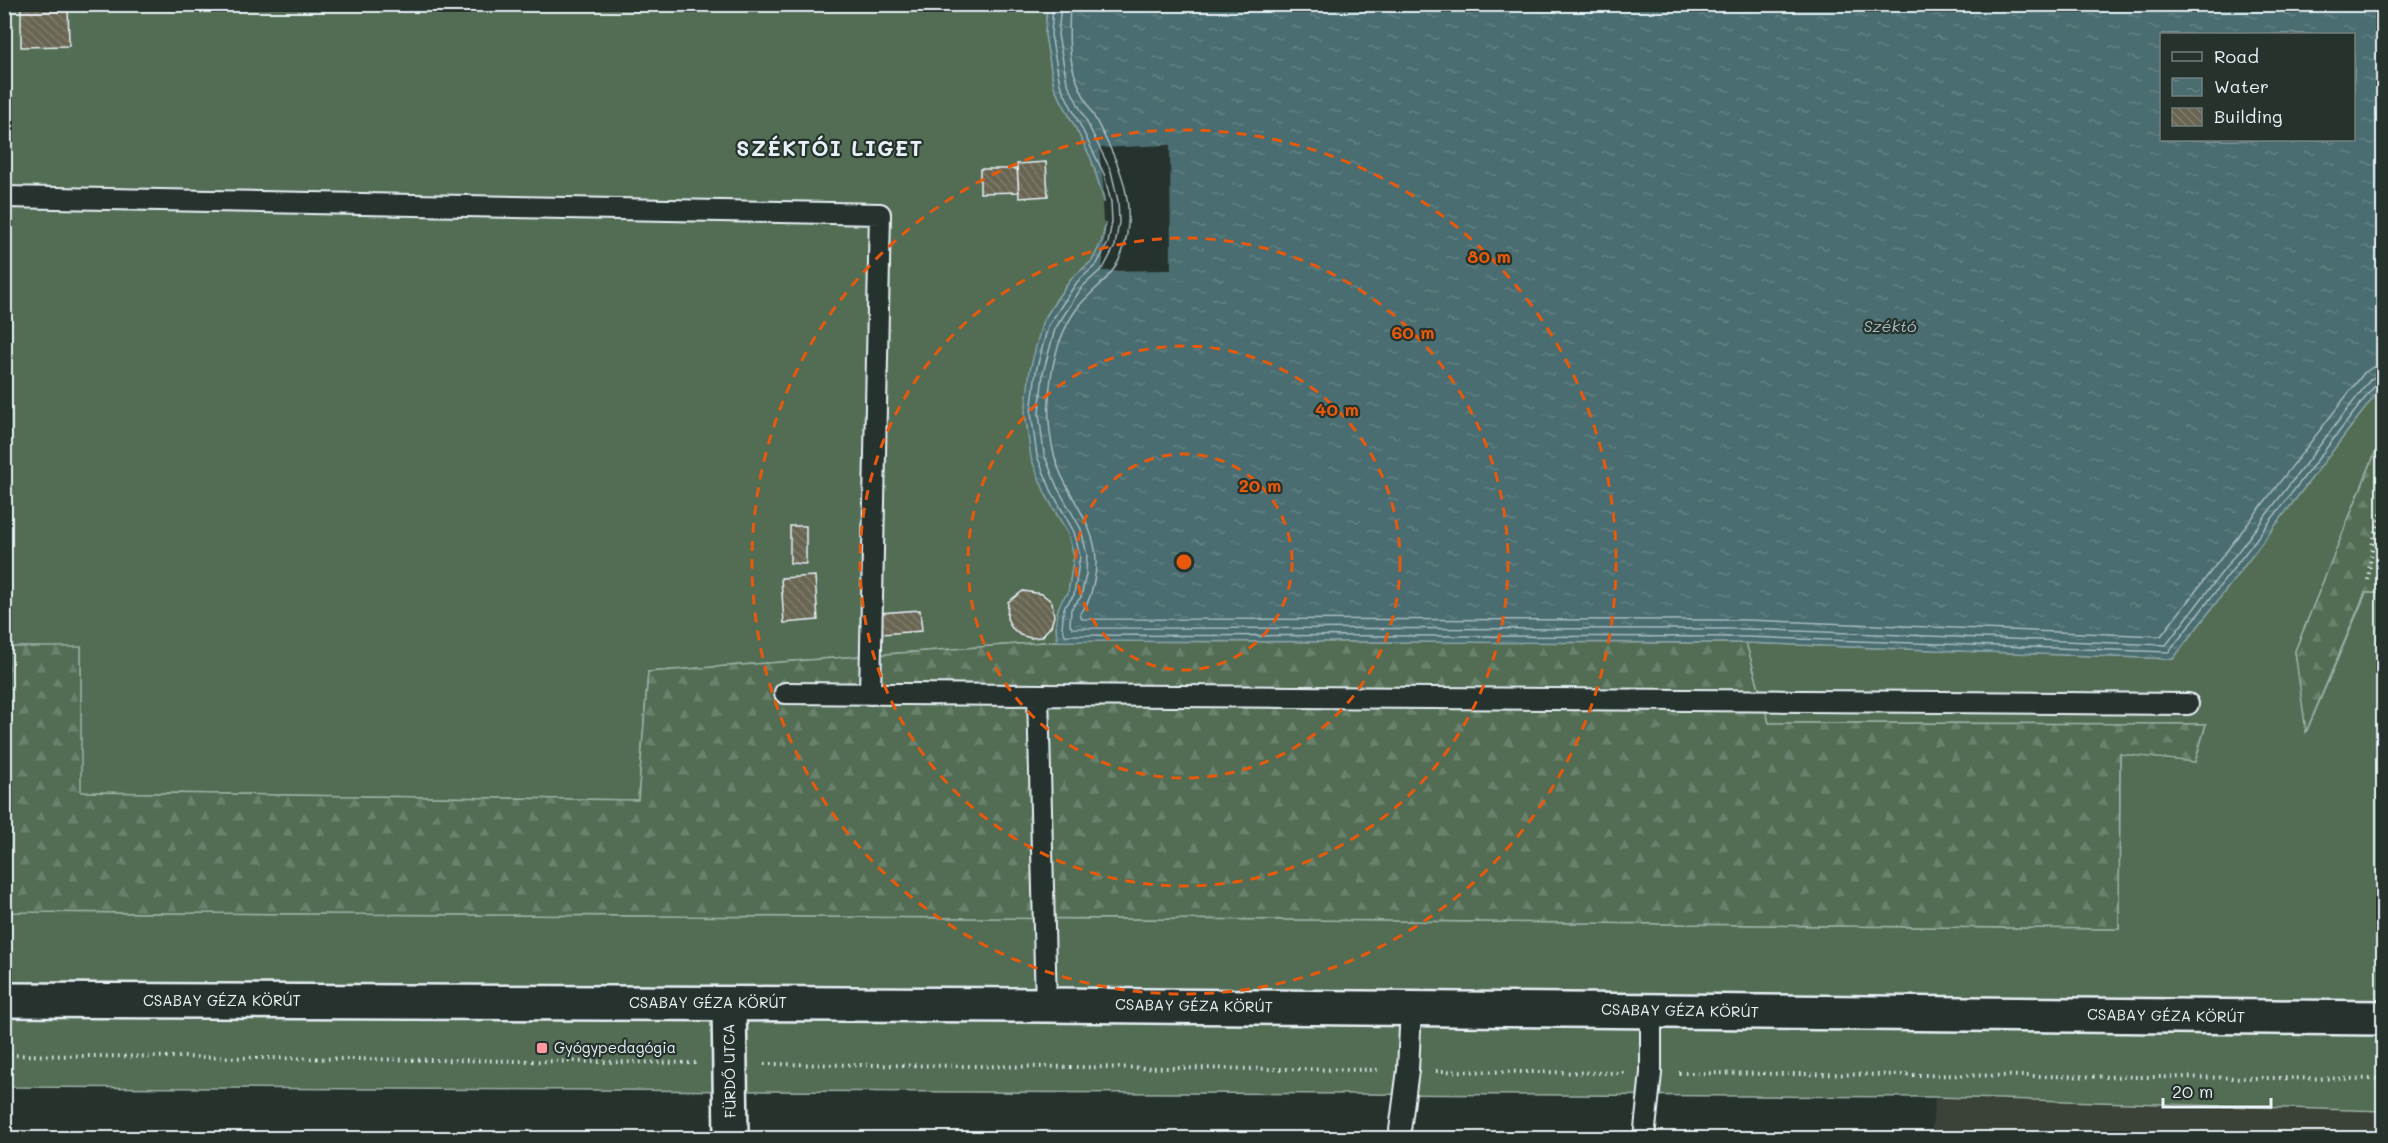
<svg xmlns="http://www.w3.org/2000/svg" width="2388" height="1143" viewBox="0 0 2388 1143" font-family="Mali,sans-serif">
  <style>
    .built { fill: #3a4238 }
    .grass { fill: #526d54; stroke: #9dafa6; stroke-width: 1.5 }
    .forest { fill: url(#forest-firs); stroke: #9dafa6; stroke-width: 1.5 }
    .water { fill: url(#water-ripples); stroke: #89a2a6; stroke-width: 1.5; fill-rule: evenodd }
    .pier { fill: #26332d }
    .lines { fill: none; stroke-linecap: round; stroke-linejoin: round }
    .shore { stroke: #a9bcc2; stroke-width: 1.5 }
    .building { fill: url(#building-back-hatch); stroke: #e8f1f8; stroke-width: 1.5 }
    .lane-casing { stroke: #e8f1f8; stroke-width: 24 }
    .street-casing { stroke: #e8f1f8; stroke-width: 38 }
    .secondary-casing { stroke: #e8f1f8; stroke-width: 38 }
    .path { stroke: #e8f1f8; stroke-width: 4; stroke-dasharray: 1.5 4.5; stroke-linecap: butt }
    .lane { stroke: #26332d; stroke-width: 20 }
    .street { stroke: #26332d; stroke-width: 33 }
    .secondary { stroke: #26332d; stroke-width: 33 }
    .ring { fill: none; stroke: #e8590c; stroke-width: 3; stroke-dasharray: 10 8 }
    .poi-dot { fill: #ff9aa2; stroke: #26332d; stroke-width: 2 }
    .labels { text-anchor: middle; stroke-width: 4.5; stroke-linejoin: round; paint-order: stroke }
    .street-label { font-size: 15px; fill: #e8f1f8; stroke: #26332d }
    .poi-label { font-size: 15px; fill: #e8f1f8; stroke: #26332d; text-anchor: start }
    .water-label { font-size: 16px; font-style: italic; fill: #a9bcc2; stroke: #26332d }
    .district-label { font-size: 21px; font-weight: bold; letter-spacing: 1.5px; fill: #e8f1f8; stroke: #26332d }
    .centre { fill: #e8590c; stroke: #26332d; stroke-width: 3 }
    .ring-label { font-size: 18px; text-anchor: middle; font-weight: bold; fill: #e8590c; stroke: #26332d; stroke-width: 4.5; stroke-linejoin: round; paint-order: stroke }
  </style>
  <defs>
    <pattern id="forest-firs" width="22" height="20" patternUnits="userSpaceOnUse" patternTransform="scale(1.5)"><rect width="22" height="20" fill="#526d54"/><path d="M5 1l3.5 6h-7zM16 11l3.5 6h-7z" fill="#6b826d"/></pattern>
    <pattern id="water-ripples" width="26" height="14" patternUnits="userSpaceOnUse" patternTransform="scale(1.5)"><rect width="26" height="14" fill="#4a6d70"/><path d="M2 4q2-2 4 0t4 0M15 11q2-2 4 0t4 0" fill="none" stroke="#648285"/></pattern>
    <pattern id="building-back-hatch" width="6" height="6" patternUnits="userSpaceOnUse" patternTransform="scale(1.5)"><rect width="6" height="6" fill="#696552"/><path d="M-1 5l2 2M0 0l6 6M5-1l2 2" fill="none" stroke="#7e7c6c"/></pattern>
  </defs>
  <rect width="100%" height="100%" fill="#26332d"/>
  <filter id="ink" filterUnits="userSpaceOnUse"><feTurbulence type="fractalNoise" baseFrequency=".0167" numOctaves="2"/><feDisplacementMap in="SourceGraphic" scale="12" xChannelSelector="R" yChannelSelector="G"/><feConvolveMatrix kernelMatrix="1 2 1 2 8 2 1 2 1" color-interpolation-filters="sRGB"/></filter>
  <g filter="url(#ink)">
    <path class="built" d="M1935,1097L2383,1111V1138H1931Z"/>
    <path class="grass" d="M5,5H1047L1045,35L1054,86L1091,158L1105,203L1106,222L1102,241L1092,261L1073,277L1058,297L1042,323L1045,493L1068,534L1074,556L1068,594C1054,606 1056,623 1057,641L648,672L638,800L80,792L81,648L5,647Z
      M2383,385V442L2376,451L2295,651L2307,730L2366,593H2383V1111L1935,1097L5,1087V912L1308,920L2119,929L2120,753L2195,762L2206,724L1769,723L1746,643L2173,659Z"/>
    <path class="forest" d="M2383,442V593H2365L2306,732L2295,651L2376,451Z
      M1057,641L1746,643L1769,723L2206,724L2195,762L2120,754L2119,929L1308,920L5,912V647H81V792L638,800L648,672Z"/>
    <path class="water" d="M1047,4L2383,5V385L2173,659L1746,643L1057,641C1056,623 1054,606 1068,593L1074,556L1068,534L1045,493L1031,458L1025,413L1030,370L1042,323L1058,297L1073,277L1092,261L1102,241L1106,222L1105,203L1091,158L1054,86L1045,35ZM2162,34H2354V140H2162Z"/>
    <path class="pier" d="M1170,145L1171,270L1102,271L1106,223L1103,222L1102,203H1105L1099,148Z"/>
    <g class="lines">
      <path class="shore" d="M1053,4L1051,35L1060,84L1104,174L1111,202L1112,222L1108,243L1097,264L1077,282L1048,326L1036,371L1031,413L1037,456L1051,490L1074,532L1080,556L1074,595L1064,608L1062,627L1065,635L1746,637L2169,652L2376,384L2384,382
        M1061,4L1058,35L1067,82L1111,171L1118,201L1119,222L1115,246L1104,267L1082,287L1055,329L1043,373L1039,413L1044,454L1057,487L1081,529L1087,555L1086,574L1081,597L1071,609L1070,625L1072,628L1747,629L2166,645L2370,380L2377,375L2384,374
        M1070,4C1069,30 1067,56 1077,81C1096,128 1132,170 1128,224C1127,242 1121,260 1110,274C1100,286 1088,295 1078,307C1050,345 1043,404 1053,450C1063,498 1106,527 1094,581C1091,594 1089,604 1080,614L1082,619L1747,620L2161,636L2364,373L2373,367L2384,365"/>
    </g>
    <path class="building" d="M21,4H68L69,46L21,47Z
      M1046,162L1048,196L1019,198L1017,164Z
      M980,169H1017L1019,192L980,193Z
      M790,526H806V564L790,563Z
      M815,576L818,620L784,623L781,578Z
      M1023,591L1042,594L1052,602L1054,616L1051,626L1041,637L1031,638L1020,635L1011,627L1007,618L1008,602Z
      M920,610L922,631L881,634L880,613Z"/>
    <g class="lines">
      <defs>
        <path id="lane" d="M4,197L880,214L870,694
          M785,693L2188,704
          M1038,695L1046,1005
          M1399,1138L1408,1070L1411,1008
          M1644,1138L1651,1073V1011"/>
        <path id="street" d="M729,1004L731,1138"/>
        <path id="secondary" d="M4,1000L1046,1005L2384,1018"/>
      </defs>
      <use href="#lane" class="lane-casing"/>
      <use href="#street" class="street-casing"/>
      <use href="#secondary" class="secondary-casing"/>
      <path class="path" d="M2368,580L2373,541L2384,504
        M4,1055L697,1063
        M764,1064L1381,1070
        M1436,1071L1624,1073
        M1679,1073L2384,1079"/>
      <use href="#lane" class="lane"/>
      <use href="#street" class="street"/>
      <use href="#secondary" class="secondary"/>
    </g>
  </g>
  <g class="ring">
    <circle cx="1184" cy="562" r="108"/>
    <circle cx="1184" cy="562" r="216"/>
    <circle cx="1184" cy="562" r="324"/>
    <circle cx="1184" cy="562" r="432"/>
  </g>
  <rect class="poi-dot" x="536" y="1042" width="12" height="12" rx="3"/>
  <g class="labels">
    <g class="street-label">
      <text x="222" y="1006">CSABAY GÉZA KÖRÚT</text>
      <text x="708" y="1008">CSABAY GÉZA KÖRÚT</text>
      <text transform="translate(1194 1006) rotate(1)" y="5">CSABAY GÉZA KÖRÚT</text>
      <text transform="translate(1680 1011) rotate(1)" y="5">CSABAY GÉZA KÖRÚT</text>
      <text transform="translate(2166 1016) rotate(1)" y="5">CSABAY GÉZA KÖRÚT</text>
      <text transform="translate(730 1071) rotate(-91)" y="5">FÜRDŐ UTCA</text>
    </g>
    <g class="poi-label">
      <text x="554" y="1053">Gyógypedagógia</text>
    </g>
    <g class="water-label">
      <text x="1890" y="332">Széktó</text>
    </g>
    <g class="district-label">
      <text x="830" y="156">SZÉKTÓI LIGET</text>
    </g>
  </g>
  <circle cx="1184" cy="562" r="9" class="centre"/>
  <g class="ring-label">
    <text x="1489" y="263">80 m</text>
    <text x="1413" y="339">60 m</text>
    <text x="1337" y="416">40 m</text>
    <text x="1260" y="492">20 m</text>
  </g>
  <rect width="2388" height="1143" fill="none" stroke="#26332d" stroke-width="24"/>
  <rect x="12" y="12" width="2364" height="1119" fill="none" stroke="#e8f1f8" stroke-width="2" filter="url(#ink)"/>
  <rect x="2160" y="33" width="195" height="108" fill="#26332d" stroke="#747f7e" stroke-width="1.5"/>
  <rect x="2172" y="52" width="30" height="9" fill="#26332d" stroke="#747f7e" stroke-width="1.5"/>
  <text x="2214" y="63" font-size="18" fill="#e8f1f8">Road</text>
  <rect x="2172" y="78" width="30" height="18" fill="url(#water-ripples)" stroke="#747f7e" stroke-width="1.5"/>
  <text x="2214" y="93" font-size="18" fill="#e8f1f8">Water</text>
  <rect x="2172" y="108" width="30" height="18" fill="url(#building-back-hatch)" stroke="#747f7e" stroke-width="1.5"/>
  <text x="2214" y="123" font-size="18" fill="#e8f1f8">Building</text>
  <path d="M2163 1098v9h108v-9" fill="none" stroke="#e8f1f8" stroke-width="3"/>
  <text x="2172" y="1098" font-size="18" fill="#e8f1f8" stroke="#26332d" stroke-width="4.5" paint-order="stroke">20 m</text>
</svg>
